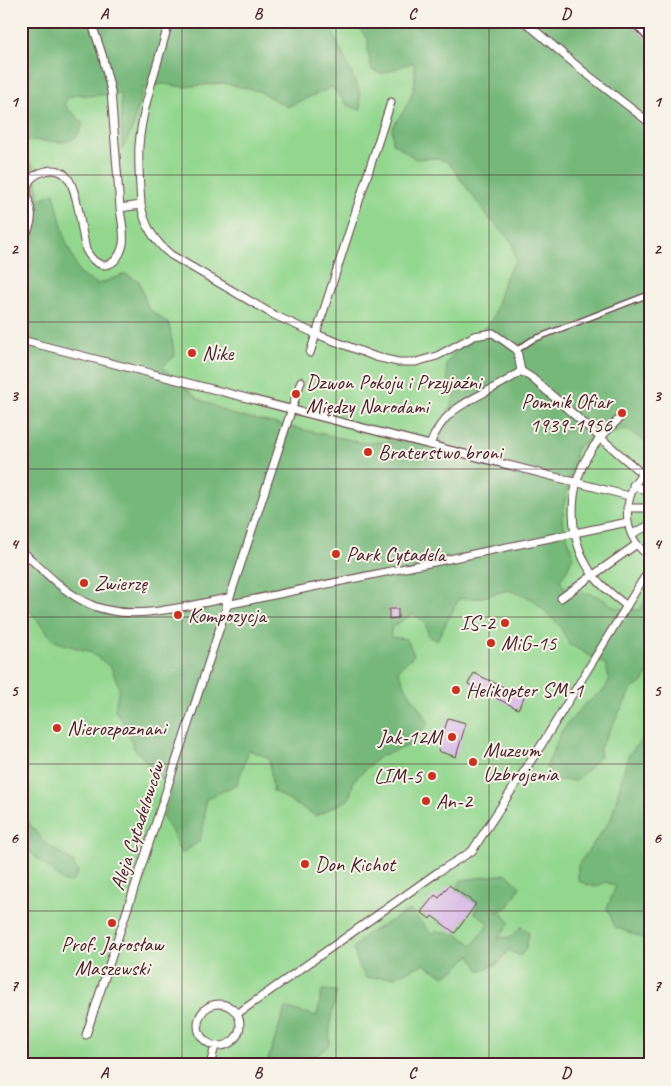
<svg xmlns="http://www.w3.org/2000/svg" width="671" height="1086" viewBox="0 0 671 1086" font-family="Caveat,sans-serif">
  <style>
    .green { fill: #93d78f; stroke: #6e7b5d }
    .forest { fill: #76b87a; stroke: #606c52 }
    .building { fill: #d5b4e7 }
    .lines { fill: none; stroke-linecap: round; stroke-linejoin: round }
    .service-casing { stroke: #643d45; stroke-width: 7 }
    .pedestrian-casing { stroke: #643d45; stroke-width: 9 }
    .tertiary-casing { stroke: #643d45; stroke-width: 14 }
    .service { stroke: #fff; stroke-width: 4.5 }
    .pedestrian { stroke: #fff; stroke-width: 7 }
    .tertiary { stroke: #fff; stroke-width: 11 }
    .grid { fill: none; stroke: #4a1f2b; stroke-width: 1; stroke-opacity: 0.55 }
    .poi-dot { fill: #c8321e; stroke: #f7f3e8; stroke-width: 2 }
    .labels { text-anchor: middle; stroke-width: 4; stroke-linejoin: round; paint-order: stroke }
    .poi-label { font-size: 21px; fill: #4a1f2b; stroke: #f7f3e8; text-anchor: start }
    .street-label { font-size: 21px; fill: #4a1f2b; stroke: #f7f3e8 }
    .neatline { fill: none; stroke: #4a1f2b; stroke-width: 2 }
    .grid-label { font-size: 16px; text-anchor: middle; font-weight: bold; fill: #4a1f2b }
  </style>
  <rect width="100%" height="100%" fill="#f7f3e8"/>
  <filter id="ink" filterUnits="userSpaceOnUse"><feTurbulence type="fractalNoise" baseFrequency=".02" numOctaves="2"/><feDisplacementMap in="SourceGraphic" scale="10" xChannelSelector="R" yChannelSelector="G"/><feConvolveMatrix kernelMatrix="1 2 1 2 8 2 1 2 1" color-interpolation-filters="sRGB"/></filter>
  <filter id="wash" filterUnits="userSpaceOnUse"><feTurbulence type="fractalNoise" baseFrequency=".0096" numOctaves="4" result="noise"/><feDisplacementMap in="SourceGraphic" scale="20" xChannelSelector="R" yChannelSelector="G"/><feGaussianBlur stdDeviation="1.12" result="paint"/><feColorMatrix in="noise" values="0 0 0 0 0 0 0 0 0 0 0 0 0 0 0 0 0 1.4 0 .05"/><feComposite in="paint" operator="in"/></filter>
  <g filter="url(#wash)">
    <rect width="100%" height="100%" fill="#f6e8d6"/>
    <path class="green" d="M21,21H629L650,43V1065H21Z"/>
    <path class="forest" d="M21,21H342L333,33L359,90L361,110L347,105L332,87L287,107L259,91L223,83L184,87L164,84L143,88L133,127L122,150L121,93L88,96L77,94L68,98L64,103C69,112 77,115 83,123C80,134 76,140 64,142L21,140Z
      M343,21H629L650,43V445L626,429L583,443L576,448L575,460L564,505L562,521L573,555L568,568L560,581L564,587L598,596L616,608L640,610L650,589V667L644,681L632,689L600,748V757L576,781L558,780L546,768L562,730L584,705L605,689L609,680L606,665L569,644L560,626L532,599L508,590L479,598L459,599L437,640L429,637L425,622L413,614L392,627L390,637L407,639L414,655L398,670L406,688L429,723L408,746L380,756L354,780L349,799L316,816L273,791L269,758L249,750L237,784L205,800V818L200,841L181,854L171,830L163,818L172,791L134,748L126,727L115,710L119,687L111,667L90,652L54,641L30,611L21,608V159C39,159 37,187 39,200L54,193L65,239L80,275L98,284L125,274L139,281L148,308L169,324L175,356L162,367L197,398L231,414L364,443L428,440L439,431L455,397L448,382L446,364L460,346L488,325L494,315L505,277L516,261L512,242L488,217L448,162L435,158L416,159L393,143L392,128C406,108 421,87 413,62L382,74L372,70L368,54V39L354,23Z
      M650,729V943L645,939L615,927L607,908L616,886L606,882L595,887L578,881V865L611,819L628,756Z
      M21,813L45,843L72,861L78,872L72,882H64L21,844Z
      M507,874L520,887L509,906L502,910L490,907L489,910L501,912L510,923L498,938L511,937L521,927L529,932L526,949L520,956L508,950L499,963L480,971L470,955L456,969L444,976L423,964L394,977L366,978L359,966L353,949L365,935L410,910L432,934L436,931L455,933L473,945L489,923L474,912L478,906L456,890L461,880Z
      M322,990L337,991L331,1018L329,1045L307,1064L297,1059L291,1065H275L268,1060L285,1008L317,1016Z"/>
    <g id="blocks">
      <path class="building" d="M389,609H398V618L389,619Z
        M474,673L524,697L518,709L468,684Z
        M448,718L466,723L456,757L438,751Z
        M449,885L476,904L455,933L432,916L430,919L421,912L435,895L439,898Z"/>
    </g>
  </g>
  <g filter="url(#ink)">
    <use href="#blocks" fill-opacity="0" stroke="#643d45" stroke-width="1"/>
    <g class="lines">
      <defs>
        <path id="service" d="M517,350L532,340L650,294"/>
        <path id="pedestrian" d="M91,21L102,54L111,91L120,208
          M524,21L583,71L650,123
          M141,205C145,226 154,241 171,255L274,315L316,334L376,357L398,362H416L437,356L474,336L493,333L517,350L521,371L532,378L641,473
          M21,244C27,233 33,223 31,211C29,202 25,193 28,184C31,176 38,173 46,171C71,164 75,194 79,212C81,224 83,237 86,250C98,273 118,268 123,244C125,233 121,219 120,208L141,205C140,185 138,166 139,146C142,105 159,62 169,21
          M21,340L629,496
          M310,353L391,102
          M618,420C608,430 597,440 590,452C567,488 567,539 593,575C602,587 615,597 627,606
          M430,445C446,399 488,397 521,371
          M650,465C623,490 617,533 650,557
          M633,485L650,493
          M627,508H650
          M632,534L650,525
          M21,550C41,568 59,588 83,601C126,625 182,606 228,598
          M561,598L637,544
          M226,605L628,522
          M198 1025a21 21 0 1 1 42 0a21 21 0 1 1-42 0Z
          M237,1014L438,872L472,851L542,744L650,568
          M86,1035L301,381
          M210,1065L215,1046"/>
        <path id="tertiary" d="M636,21L650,36"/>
      </defs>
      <use href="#service" class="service-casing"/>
      <use href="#pedestrian" class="pedestrian-casing"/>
      <use href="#tertiary" class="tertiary-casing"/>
      <use href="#service" class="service"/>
      <use href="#pedestrian" class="pedestrian"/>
      <use href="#tertiary" class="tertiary"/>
    </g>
  </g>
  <path class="grid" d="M182,21V1065M336,21V1065M489,21V1065M21,175H650M21,322H650M21,469H650M21,617H650M21,764H650M21,911H650"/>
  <g class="poi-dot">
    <circle cx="192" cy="353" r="5"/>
    <circle cx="296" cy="394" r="5"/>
    <circle cx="622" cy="413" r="5"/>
    <circle cx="368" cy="452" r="5"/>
    <circle cx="336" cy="554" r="5"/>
    <circle cx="84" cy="583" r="5"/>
    <circle cx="178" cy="615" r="5"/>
    <circle cx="505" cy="623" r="5"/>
    <circle cx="491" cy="643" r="5"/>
    <circle cx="456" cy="690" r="5"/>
    <circle cx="57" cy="728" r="5"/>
    <circle cx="452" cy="737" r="5"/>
    <circle cx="473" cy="762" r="5"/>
    <circle cx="432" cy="776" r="5"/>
    <circle cx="426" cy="801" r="5"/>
    <circle cx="305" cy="864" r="5"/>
    <circle cx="112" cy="923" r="5"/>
  </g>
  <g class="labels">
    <g class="poi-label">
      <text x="202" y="360">Nike</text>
      <text x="306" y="389">Dzwon Pokoju i Przyjaźni<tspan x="306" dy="24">Między Narodami</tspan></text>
      <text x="612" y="408" text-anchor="end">Pomnik Ofiar<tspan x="612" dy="24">1939-1956</tspan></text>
      <text x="378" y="459">Braterstwo broni</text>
      <text x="346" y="561">Park Cytadela</text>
      <text x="94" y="590">Zwierzę</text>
      <text x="188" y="622">Kompozycja</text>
      <text x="495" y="630" text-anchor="end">IS-2</text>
      <text x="501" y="650">MiG-15</text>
      <text x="466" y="697">Helikopter SM-1</text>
      <text x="67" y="735">Nierozpoznani</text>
      <text x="442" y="744" text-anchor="end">Jak-12M</text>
      <text x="483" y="757">Muzeum<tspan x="483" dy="24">Uzbrojenia</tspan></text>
      <text x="422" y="783" text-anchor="end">LIM-5</text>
      <text x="436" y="808">An-2</text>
      <text x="315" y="871">Don Kichot</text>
      <text x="112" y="951" text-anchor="middle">Prof. Jarosław<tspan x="112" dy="24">Maszewski</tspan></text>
    </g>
    <g class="street-label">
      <text transform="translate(137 826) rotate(-72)" y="7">Aleja Cytadelowców</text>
    </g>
  </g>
  <rect width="671" height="1086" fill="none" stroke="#f7f3e8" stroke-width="55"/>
  <rect x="28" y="28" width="616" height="1030" class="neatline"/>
  <g class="grid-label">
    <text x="104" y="19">A</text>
    <text x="258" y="19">B</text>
    <text x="412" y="19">C</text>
    <text x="566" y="19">D</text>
    <text x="14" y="107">1</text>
    <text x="657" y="107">1</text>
    <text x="14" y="254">2</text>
    <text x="657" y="254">2</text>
    <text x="14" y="401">3</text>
    <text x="657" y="401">3</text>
    <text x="14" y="549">4</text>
    <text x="657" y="549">4</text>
    <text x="14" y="696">5</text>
    <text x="657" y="696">5</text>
    <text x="14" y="843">6</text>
    <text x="657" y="843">6</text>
    <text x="14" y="991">7</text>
    <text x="657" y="991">7</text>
    <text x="104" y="1078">A</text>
    <text x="258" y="1078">B</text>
    <text x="412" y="1078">C</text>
    <text x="566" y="1078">D</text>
  </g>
</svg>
